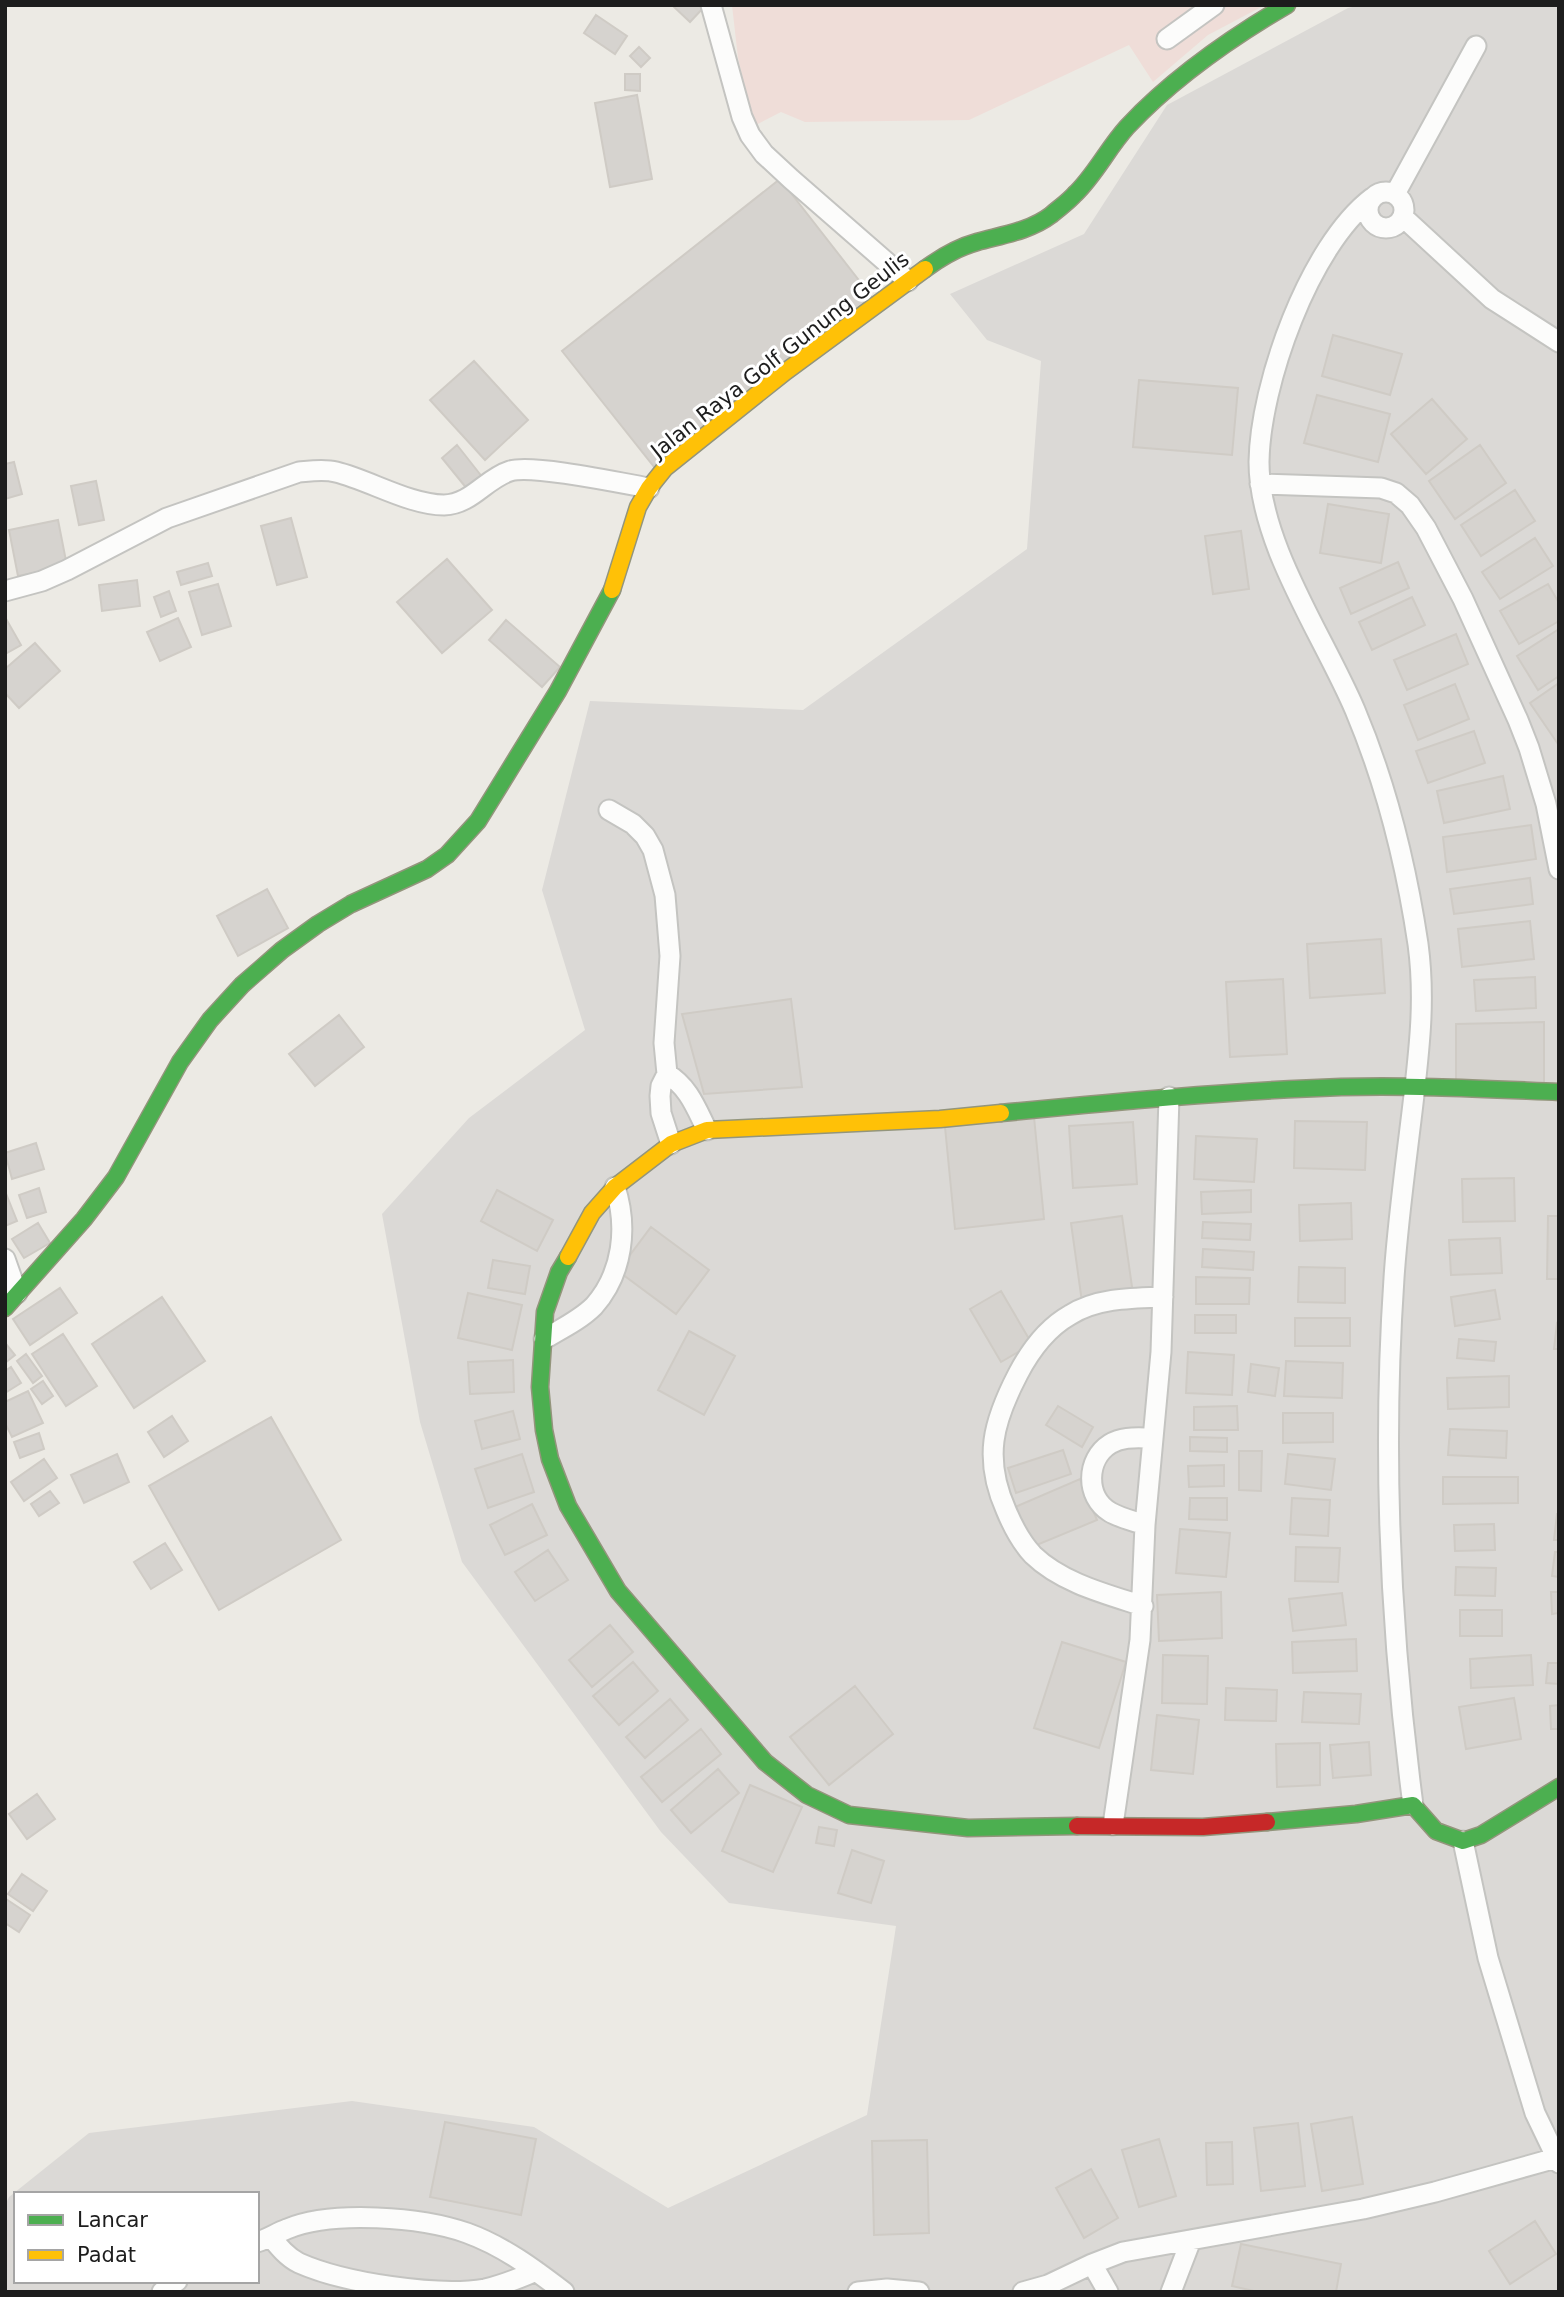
<svg xmlns="http://www.w3.org/2000/svg" width="1564" height="2297" viewBox="0 0 1564 2297" font-family="'DejaVu Sans',sans-serif">
  <style>
    .residential { fill: #dbd9d6; fill-rule: evenodd }
    .commercial { fill: #efddd8 }
    .building { fill: #d6d3cf; stroke: #cfcbc5; stroke-width: 2 }
    .lines { fill: none; stroke-linecap: round; stroke-linejoin: round }
    .street-casing { stroke: #c4c4c1; stroke-width: 23 }
    .fast-casing { stroke: #93957c; stroke-width: 19 }
    .slow-casing { stroke: #93957c; stroke-width: 19 }
    .jam-casing { stroke: #93957c; stroke-width: 19 }
    .street { stroke: #fcfcfb; stroke-width: 19 }
    .fast { stroke: #4caf50; stroke-width: 16 }
    .slow { stroke: #ffc107; stroke-width: 16 }
    .jam { stroke: #c62828; stroke-width: 16 }
    .labels { text-anchor: middle; stroke-width: 6; stroke-linejoin: round; paint-order: stroke }
    .street-label { font-size: 21px; fill: #1d1d1d; stroke: #fff }
  </style>
  <rect width="100%" height="100%" fill="#eceae4"/>
  <path class="residential" d="M1361,5H1559V2292H5V2205L9,2197L89,2133L352,2101L534,2127L668,2208L867,2115L896,1926L729,1903L661,1832L462,1562L420,1422L382,1214L469,1118L585,1030L542,890L590,701L803,710L1027,549L1041,361L987,340L950,294L1084,234L1167,105L1348,8ZM16,2194H257V2281H16Z"/>
  <path class="commercial" d="M732,5H1265L1208,35L1153,82L1129,45L969,120L805,122L781,112L754,126L738,58Z"/>
  <path class="building" d="M672,5H703L705,6L690,22Z
    M596,15L627,36L615,54L584,33Z
    M639,47L650,58L641,67L630,56Z
    M625,74H640V91L625,90Z
    M637,95L652,179L610,187L595,103Z
    M780,179L872,297L655,468L562,351Z
    M1333,335L1402,354L1390,395L1322,376Z
    M474,361L528,420L485,460L430,400Z
    M1139,380L1238,388L1232,455L1133,447Z
    M1317,395L1390,414L1378,462L1304,443Z
    M1432,399L1467,439L1426,474L1391,434Z
    M457,445L483,478L468,490L442,458Z
    M1480,445L1506,483L1455,519L1429,481Z
    M14,462L22,494L5,499V464Z
    M96,481L104,520L79,525L71,486Z
    M1515,490L1535,521L1481,556L1461,525Z
    M1328,504L1389,514L1381,563L1320,553Z
    M291,518L307,577L277,585L261,526Z
    M58,520L67,566L18,576L9,530Z
    M1241,531L1249,589L1213,594L1205,536Z
    M1535,538L1553,566L1500,599L1482,572Z
    M447,559L492,610L442,653L397,602Z
    M1398,562L1409,588L1351,614L1340,588Z
    M208,563L212,576L181,585L177,572Z
    M137,580L140,606L102,611L99,585Z
    M218,584L231,626L202,635L189,592Z
    M1548,584L1559,603V621L1519,644L1500,611Z
    M169,591L176,611L161,617L154,597Z
    M1412,597L1425,625L1372,650L1359,622Z
    M5,617L21,645L5,654Z
    M178,618L191,647L160,661L147,632Z
    M506,620L560,667L542,687L489,640Z
    M1559,629V676L1538,690L1517,656Z
    M1456,634L1468,664L1407,690L1394,660Z
    M35,643L60,671L19,708L5,693V669Z
    M1559,683V744H1558L1530,703Z
    M1455,684L1469,719L1418,740L1404,705Z
    M1474,731L1485,763L1428,783L1416,751Z
    M1503,776L1510,809L1444,823L1437,791Z
    M1531,825L1536,859L1447,872L1443,837Z
    M1530,878L1533,904L1454,914L1450,889Z
    M267,889L288,928L238,956L217,916Z
    M1530,921L1534,959L1462,967L1458,929Z
    M1381,939L1385,993L1310,998L1307,944Z
    M1535,977L1536,1008L1476,1011L1474,980Z
    M1283,979L1287,1054L1230,1057L1226,982Z
    M791,999L802,1087L704,1094L682,1014Z
    M339,1015L364,1047L315,1086L289,1054Z
    M1544,1022V1083L1456,1084V1024Z
    M1034,1117L1044,1219L955,1229L945,1127Z
    M1295,1121L1367,1122L1365,1170L1294,1168Z
    M1133,1122L1137,1184L1073,1188L1069,1126Z
    M1196,1136L1257,1139L1254,1182L1194,1179Z
    M36,1143L44,1169L12,1179L5,1153Z
    M1514,1178L1515,1221L1463,1222L1462,1179Z
    M39,1188L46,1212L27,1218L19,1195Z
    M497,1190L553,1220L537,1251L481,1221Z
    M1251,1190V1212L1202,1214L1201,1192Z
    M5,1191L17,1221L5,1226Z
    M1351,1203L1352,1239L1300,1241L1299,1205Z
    M1122,1216L1133,1294L1082,1302L1071,1223Z
    M1548,1216H1559V1279H1547Z
    M1203,1222L1251,1224L1250,1240L1202,1238Z
    M38,1223L50,1243L24,1258L12,1239Z
    M651,1227L709,1270L676,1314L618,1271Z
    M1500,1238L1502,1273L1451,1275L1449,1240Z
    M1203,1249L1254,1252L1253,1270L1202,1267Z
    M493,1260L530,1266L525,1294L488,1288Z
    M1299,1267L1345,1268V1303L1298,1302Z
    M1196,1277L1250,1278L1249,1304H1196Z
    M60,1288L77,1313L30,1345L13,1319Z
    M1495,1290L1500,1319L1455,1326L1451,1297Z
    M1001,1291L1032,1344L1001,1362L970,1309Z
    M468,1293L522,1305L512,1350L458,1338Z
    M162,1297L205,1361L134,1408L92,1344Z
    M1195,1315H1236V1333H1195Z
    M1295,1318H1350V1346H1295Z
    M1557,1323L1559,1324V1349H1554Z
    M689,1331L735,1356L704,1415L658,1390Z
    M63,1334L97,1386L66,1406L32,1354Z
    M1459,1339L1496,1342L1494,1361L1457,1358Z
    M6,1344L15,1355L5,1363V1345Z
    M1188,1352L1234,1355L1232,1395L1186,1393Z
    M26,1354L42,1376L33,1383L17,1361Z
    M513,1360L514,1392L470,1394L468,1362Z
    M1286,1361L1343,1363L1342,1398L1284,1396Z
    M1251,1364L1279,1368L1275,1396L1248,1392Z
    M11,1367L21,1383L5,1393V1371Z
    M1509,1376V1407L1448,1409L1447,1378Z
    M43,1381L53,1396L42,1404L31,1389Z
    M28,1391L43,1423L12,1437L5,1423V1402Z
    M1058,1406L1093,1427L1082,1447L1046,1425Z
    M1237,1406L1238,1430H1194V1407Z
    M513,1411L520,1439L482,1449L475,1421Z
    M1283,1413H1333V1442L1283,1443Z
    M172,1416L188,1441L164,1457L148,1432Z
    M271,1417L341,1540L219,1610L149,1486Z
    M1450,1429L1507,1431L1506,1458L1448,1455Z
    M39,1433L44,1449L20,1458L14,1442Z
    M1190,1437L1227,1438V1452L1190,1451Z
    M1063,1450L1071,1474L1016,1493L1008,1468Z
    M1239,1451H1262L1261,1491L1239,1490Z
    M117,1454L129,1482L84,1503L71,1475Z
    M522,1454L534,1492L488,1508L475,1469Z
    M1288,1454L1335,1459L1331,1490L1285,1484Z
    M44,1459L57,1478L24,1501L11,1482Z
    M1224,1465V1486L1189,1487L1188,1466Z
    M1443,1477H1518V1503L1443,1504Z
    M1080,1479L1097,1520L1032,1547L1015,1507Z
    M50,1491L59,1503L39,1516L31,1504Z
    M1190,1498H1227V1520L1189,1519Z
    M1292,1498L1330,1500L1328,1536L1290,1534Z
    M532,1504L547,1535L505,1555L490,1525Z
    M1557,1514H1559V1540H1554Z
    M1494,1524L1495,1550L1455,1551L1454,1525Z
    M1180,1529L1230,1533L1226,1577L1176,1573Z
    M165,1543L182,1570L151,1589L134,1562Z
    M1296,1547L1340,1548L1338,1582L1295,1581Z
    M548,1550L568,1580L535,1601L515,1572Z
    M1555,1552H1559V1577L1552,1576Z
    M1456,1567L1496,1568L1495,1596L1455,1595Z
    M1221,1592L1222,1638L1159,1641L1157,1595Z
    M1551,1592H1559V1613L1552,1614Z
    M1342,1593L1346,1625L1293,1631L1289,1599Z
    M1460,1610H1502V1636H1460Z
    M610,1625L633,1652L592,1687L569,1660Z
    M1356,1639L1357,1671L1293,1673L1292,1642Z
    M1062,1642L1126,1662L1099,1748L1034,1728Z
    M1163,1655L1208,1656L1207,1704L1162,1703Z
    M1531,1655L1533,1685L1471,1688L1470,1659Z
    M633,1662L658,1691L619,1725L593,1696Z
    M1548,1663H1559V1684L1546,1683Z
    M855,1686L893,1734L829,1785L790,1737Z
    M1226,1688L1277,1690L1276,1721L1225,1720Z
    M1304,1692L1361,1694L1359,1724L1302,1722Z
    M1514,1698L1521,1739L1466,1749L1459,1707Z
    M670,1699L688,1720L645,1758L626,1737Z
    M1559,1705V1729H1551L1550,1706Z
    M1157,1715L1199,1720L1193,1774L1151,1770Z
    M701,1729L721,1754L662,1802L641,1777Z
    M1369,1742L1371,1775L1333,1778L1330,1745Z
    M1320,1743V1785L1277,1787L1276,1744Z
    M718,1769L739,1793L691,1833L671,1810Z
    M750,1785L802,1807L773,1872L722,1851Z
    M37,1794L55,1819L27,1839L9,1814Z
    M819,1827L837,1830L834,1846L816,1843Z
    M852,1850L884,1861L871,1903L838,1893Z
    M22,1874L47,1891L33,1911L8,1894Z
    M6,1899L30,1915L19,1932L5,1923Z
    M1352,2117L1363,2184L1322,2191L1311,2124Z
    M445,2122L536,2139L521,2215L430,2197Z
    M1298,2123L1305,2186L1261,2191L1254,2128Z
    M1159,2139L1176,2196L1139,2207L1122,2150Z
    M927,2140L929,2233L874,2235L872,2141Z
    M1232,2142L1233,2184L1207,2185L1206,2143Z
    M1091,2169L1118,2218L1084,2238L1056,2188Z
    M1535,2221L1556,2254L1510,2284L1489,2251Z
    M1241,2244L1341,2264L1336,2292H1258L1232,2286Z"/>
  <g class="lines">
    <defs>
      <path id="street" d="M711,5L742,117L750,135L764,154L791,179L908,281
        M1167,39L1214,5
        M1368 210a18 18 0 1 1 36 0a18 18 0 1 1-36 0Z
        M1395,194L1476,46
        M1372,198C1309,246 1260,385 1259,462C1259,544 1323,635 1355,710C1387,786 1406,864 1418,944C1425,996 1420,1043 1414,1095C1407,1156 1398,1217 1394,1278C1382,1454 1390,1630 1413,1805
        M1403,217L1492,299L1559,342
        M1260,484L1381,488L1396,493L1410,505L1426,528L1463,599L1518,720L1529,748L1546,804L1559,869
        M5,591L42,581L67,570L167,518L299,472C311,471 324,469 336,472C369,480 410,505 444,505C472,504 485,479 510,471C532,464 621,483 649,488
        M609,810L633,824L645,836L653,850L665,895L670,956L664,1043L667,1074L661,1086L660,1096L661,1113L671,1144
        M667,1074C688,1086 696,1108 707,1130
        M5,1259L17,1293
        M544,1339C561,1329 580,1320 594,1306C623,1273 628,1227 615,1187
        M1145,1525C1134,1521 1120,1518 1110,1512C1085,1497 1086,1459 1110,1444C1123,1436 1138,1438 1152,1438
        M1143,1606C1106,1594 1062,1583 1033,1555C1020,1541 1013,1527 1006,1510C983,1458 993,1422 1018,1374C1030,1351 1047,1328 1070,1315C1097,1298 1132,1298 1163,1297
        M1113,1825L1140,1640L1145,1525L1161,1352L1169,1097
        M1463,1841L1488,1958L1535,2113L1559,2163
        M271,2237C279,2247 287,2257 299,2263C344,2283 437,2297 485,2289C503,2285 520,2278 536,2271
        M257,2242C268,2239 276,2233 287,2229C332,2210 422,2217 467,2233C503,2246 534,2269 564,2292
        M162,2292L177,2281
        M858,2292L887,2289L919,2292
        M1023,2292L1048,2285L1092,2264
        M1108,2292L1092,2264L1123,2252L1363,2209L1435,2192L1556,2158
        M1171,2292L1191,2240"/>
      <path id="fast" d="M925,269C940,258 959,247 977,242C1002,235 1030,231 1051,215C1059,208 1068,202 1075,194C1095,175 1108,148 1127,127C1173,78 1229,39 1287,5
        M1001,1113C1114,1102 1227,1091 1341,1087C1414,1085 1486,1089 1559,1092
        M568,1257L559,1272L545,1312L540,1387L544,1430L550,1459L568,1506L618,1591L765,1762L807,1795L849,1815L968,1828L1077,1826
        M5,1308L84,1219L116,1177L180,1062L210,1020L242,985L282,950L318,924L351,904L427,869L447,855L478,821L558,691L612,590
        M1267,1822L1356,1814L1413,1805L1436,1831L1463,1841L1481,1835L1559,1787"/>
      <path id="slow" d="M612,590L638,507L649,488L665,468L785,372L925,269
        M568,1257L592,1213L615,1187L671,1144L707,1130L940,1119L1001,1113"/>
      <path id="jam" d="M1077,1826L1203,1827L1267,1822"/>
    </defs>
    <use href="#street" class="street-casing"/>
    <use href="#fast" class="fast-casing"/>
    <use href="#slow" class="slow-casing"/>
    <use href="#jam" class="jam-casing"/>
    <use href="#street" class="street"/>
    <use href="#fast" class="fast"/>
    <use href="#slow" class="slow"/>
    <use href="#jam" class="jam"/>
  </g>
  <g class="labels">
    <g class="street-label">
      <text transform="translate(780 355) rotate(-38)" y="7">Jalan Raya Golf Gunung Geulis</text>
    </g>
  </g>
  <rect width="1564" height="2297" fill="none" stroke="#1d1d1d" stroke-width="14"/>
  <rect x="14" y="2192" width="245" height="91" fill="#ffffff" stroke="#a5a5a5" stroke-width="2"/>
  <rect x="28" y="2215" width="35" height="10" fill="#4caf50" stroke="#a5a5a5" stroke-width="2"/>
  <text x="77" y="2227" font-size="21" fill="#1d1d1d">Lancar</text>
  <rect x="28" y="2250" width="35" height="10" fill="#ffc107" stroke="#a5a5a5" stroke-width="2"/>
  <text x="77" y="2262" font-size="21" fill="#1d1d1d">Padat</text>
</svg>
